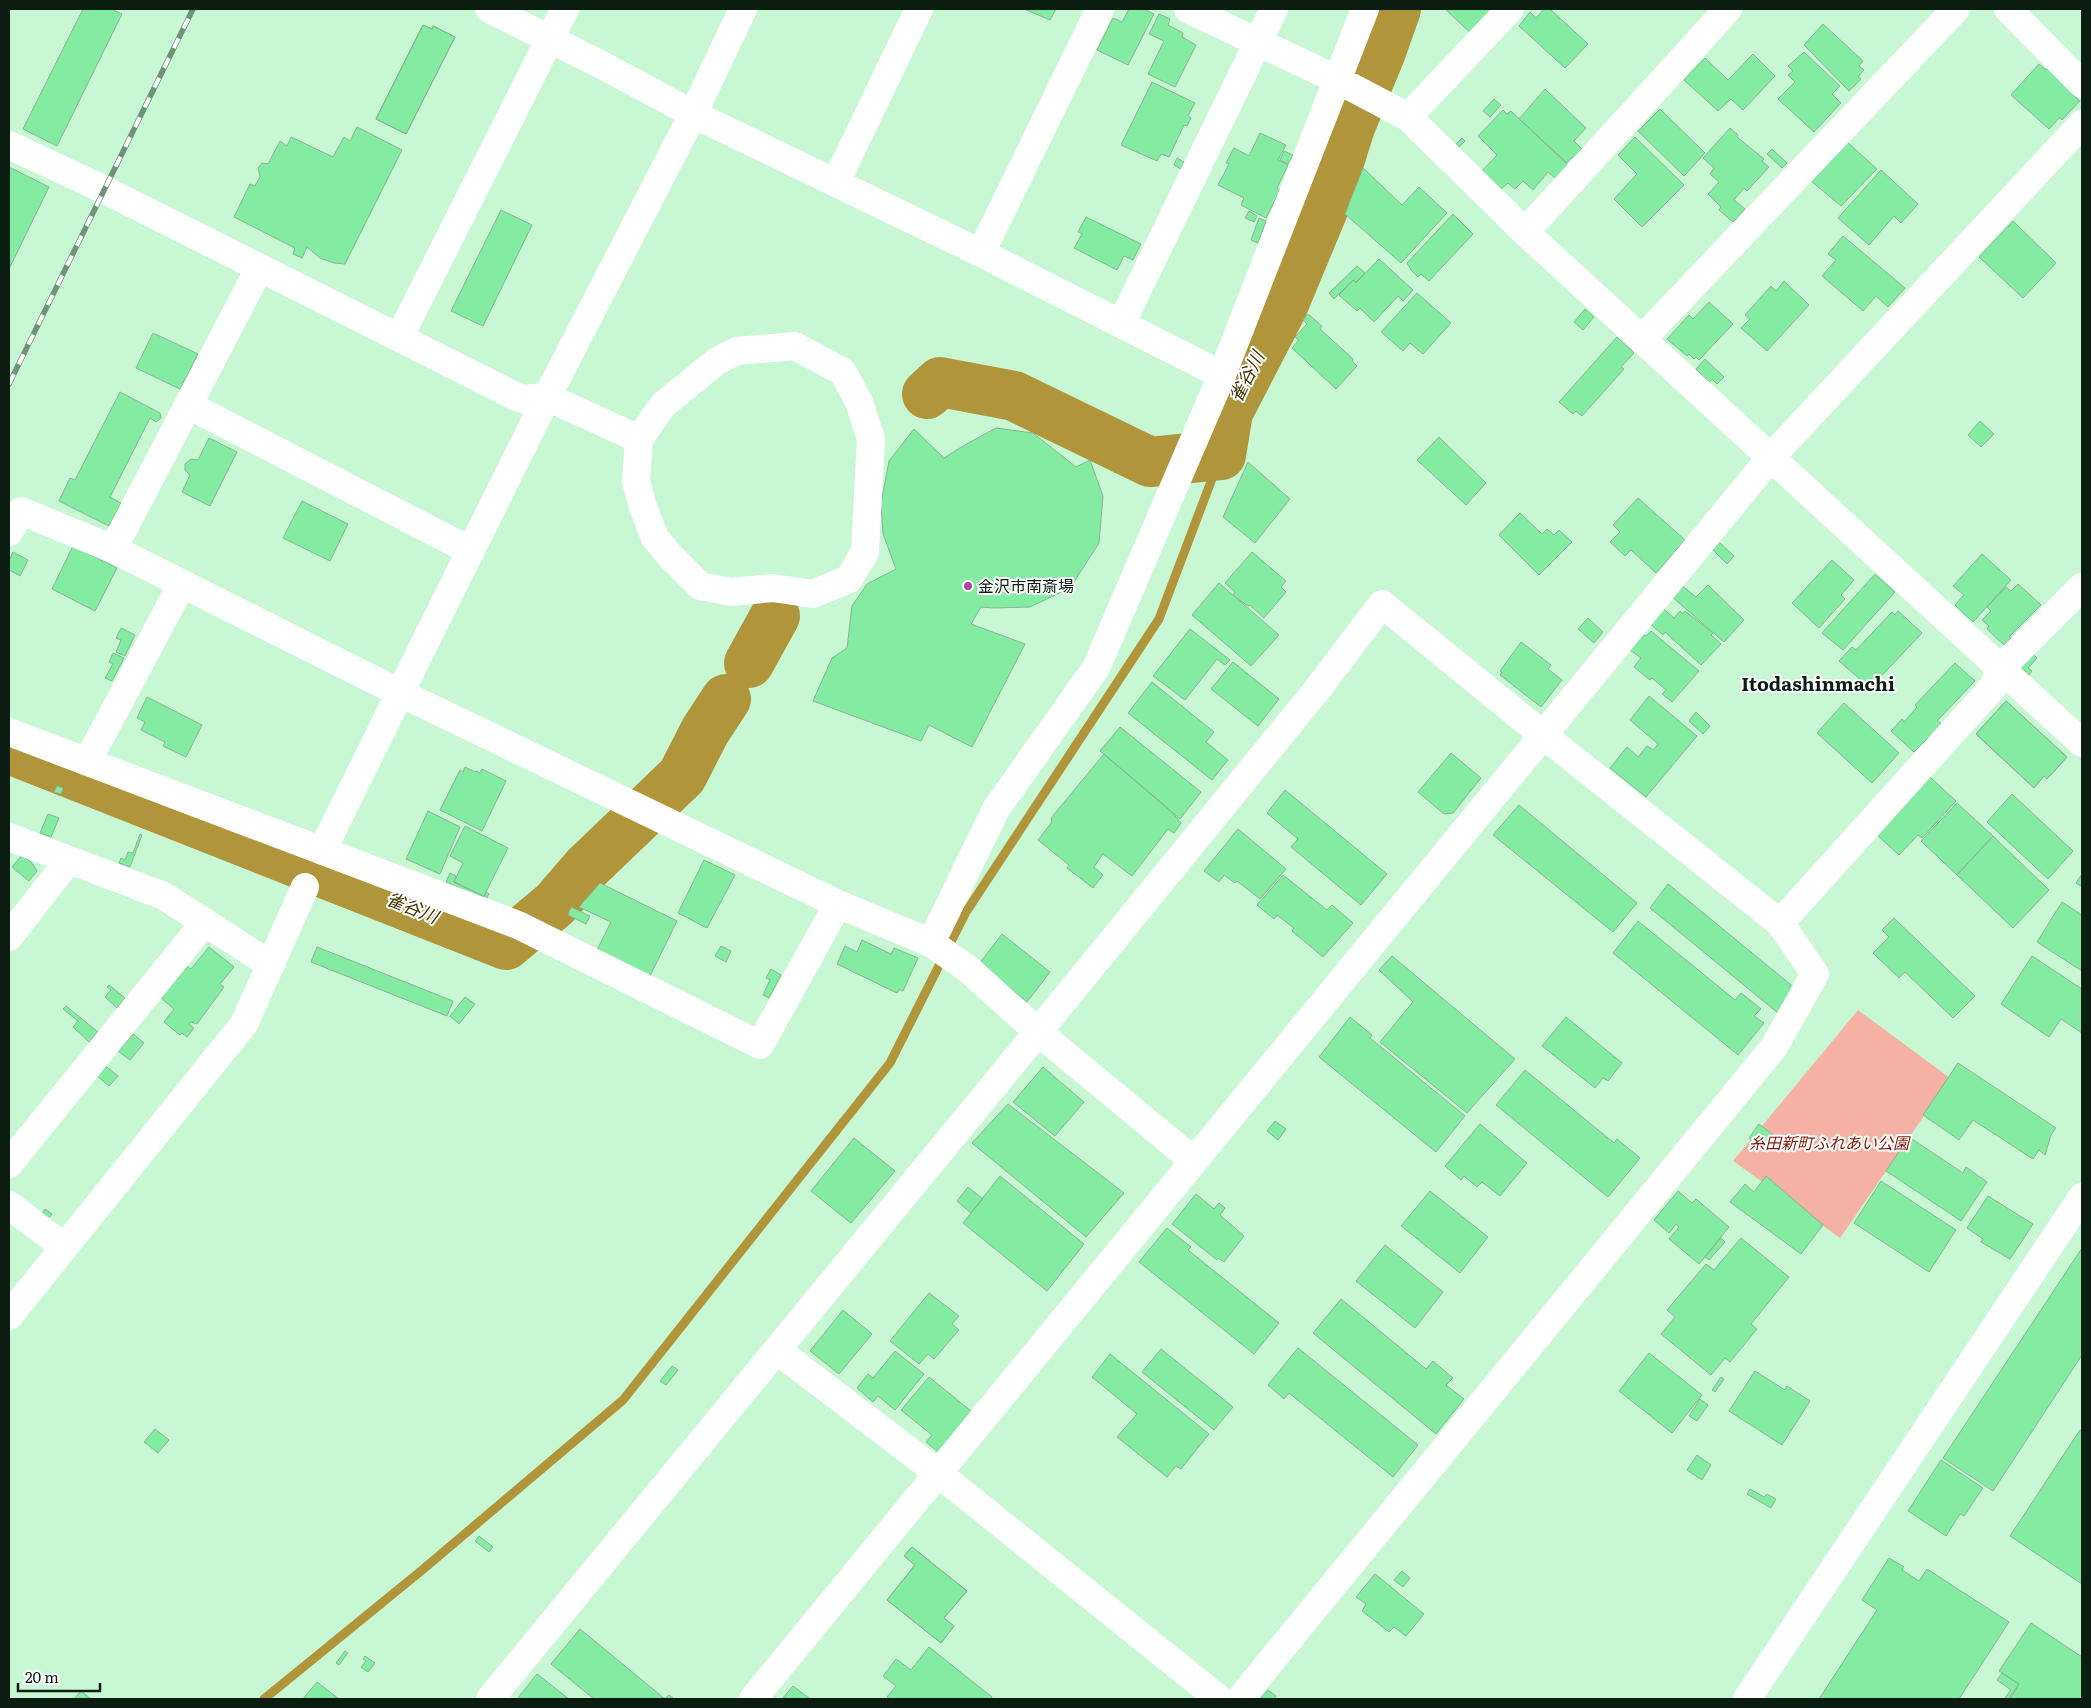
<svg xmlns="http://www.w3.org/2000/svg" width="2091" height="1708" viewBox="0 0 2091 1708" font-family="Literata,'Noto Sans JP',serif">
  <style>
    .green { fill: #f5b2a4 }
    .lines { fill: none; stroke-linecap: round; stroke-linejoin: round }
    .stream { stroke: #b0953b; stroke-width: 9 }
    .river { stroke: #b0953b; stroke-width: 50 }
    .building { fill: #83eba2; stroke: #87b592 }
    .minor { stroke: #fff; stroke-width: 28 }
    .rail-casing { stroke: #6f9278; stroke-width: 5.5 }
    .rail { stroke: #fff; stroke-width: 4; stroke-dasharray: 11; stroke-linecap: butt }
    .poi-dot { fill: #b044a4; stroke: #fff; stroke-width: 2 }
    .labels { text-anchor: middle; stroke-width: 4; stroke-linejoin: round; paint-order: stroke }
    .poi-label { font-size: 16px; fill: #0a1d10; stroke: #fff; text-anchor: start }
    .park-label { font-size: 16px; font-style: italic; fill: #7c1807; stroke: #fff }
    .water-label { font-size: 18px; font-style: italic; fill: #433500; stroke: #fff }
    .quarter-label { font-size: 19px; font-weight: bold; fill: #0a1d10; stroke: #fff }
  </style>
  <rect width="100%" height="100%" fill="#c7f8d3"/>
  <path class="green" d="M1858,1010L1950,1078L1840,1238L1733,1161Z"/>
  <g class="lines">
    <path class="stream" d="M264,1699L421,1571L623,1400L890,1063L966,912L1159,619L1221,455"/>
    <path class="river" d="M927,394L940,382L1014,396L1150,462L1221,455L1228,412L1283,306L1327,200L1350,127L1380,54L1396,9
      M749,663L775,616
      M9,749L506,945L555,904L586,868L682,776L705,731L726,699"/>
  </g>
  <path class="building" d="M83,9H111L122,14L57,146L23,129Z
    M1024,9H1056L1050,20Z
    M1129,9H1144L1154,14L1128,65L1097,50L1113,18L1122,22Z
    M1445,9H1494L1474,36Z
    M1544,9H1550L1588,44L1565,68L1519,26L1530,12L1536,18Z
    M1159,14L1170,19L1168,25L1183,33L1182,37L1196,45L1175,87L1148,74L1164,41L1149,34Z
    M1823,24L1863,61L1859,66L1864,70L1858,77L1861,79L1849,91L1804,45Z
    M423,25L432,29L433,26L455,37L406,134L376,119Z
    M423,25L432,29L433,26L455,37L406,134L376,119Z
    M1804,52L1840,86L1832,94L1841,103L1814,132L1778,99L1795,82L1788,75L1793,71L1788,66Z
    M1753,54L1775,76L1743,110L1731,99L1718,111L1684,80L1705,58L1728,80Z
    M2039,64L2046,70L2050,65L2075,89L2072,94L2080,101L2062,120L2060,117L2049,129L2011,95Z
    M1152,82L1195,103L1188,116L1191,118L1187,126L1184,125L1169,157L1161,154L1157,161L1121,145Z
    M1545,89L1586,128L1574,141L1583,150L1575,159L1572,157L1567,163L1519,119Z
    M1494,99L1501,105L1490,117L1483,111Z
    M1660,109L1705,153L1684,176L1638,131Z
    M1503,110L1507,114L1511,111L1568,165L1556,179L1548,172L1533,190L1523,181L1515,189L1508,183L1501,189L1482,171L1497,155L1478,136Z
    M357,127L402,150L345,264L334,263L320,258L307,247L302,258L293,254L295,248L234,217L250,184L255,186L260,177L258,168L262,163L268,164L280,141L287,146L291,137L333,157L344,137L350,141Z
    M1730,128L1738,135L1737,137L1764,159L1762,161L1769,167L1747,191L1744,188L1734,200L1745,209L1733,222L1719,210L1721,207L1708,194L1719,182L1710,174L1714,168L1703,158Z
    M1260,133L1286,145L1278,160L1288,165L1277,188L1280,190L1266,218L1241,205L1244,198L1218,185L1229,164L1226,163L1234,148L1249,156Z
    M1635,137L1684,185L1642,227L1614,199L1637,174L1618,155Z
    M1462,138L1465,141L1457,149L1454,146Z
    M1846,141L1877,169L1841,206L1810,180Z
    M1772,149L1787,163L1782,168L1767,154Z
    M1284,151L1293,155L1288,164L1280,160Z
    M1177,158L1184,162L1181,169L1174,165Z
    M9,167L49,187L9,269Z
    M1363,168L1402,205L1419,187L1447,213L1401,263L1345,214Z
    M1881,170L1918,204L1901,223L1894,216L1869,245L1838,218Z
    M501,210L532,225L483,326L451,311Z
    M1249,211L1257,216L1254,222L1245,218Z
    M1453,214L1473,234L1429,281L1421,274L1418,277L1411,270L1407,263Z
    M1086,217L1141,244L1133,260L1124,256L1117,270L1074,248L1082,234L1078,232Z
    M1259,218L1266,221L1258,243L1251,240Z
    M2013,221L2056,263L2023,298L1979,257Z
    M1843,236L1905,288L1888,307L1876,296L1863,311L1822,276L1836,260L1828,254Z
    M1379,259L1413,290L1403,301L1398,296L1374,322L1360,308L1357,311L1339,295L1353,280L1356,283Z
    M1357,266L1365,273L1356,282L1353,280L1334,299L1329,293Z
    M1784,281L1809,305L1767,351L1741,328L1750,319L1745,315L1771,286L1776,291Z
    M1417,293L1451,323L1423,354L1410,343L1403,351L1381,332Z
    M1709,302L1733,324L1699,360L1696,357L1694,359L1689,354L1687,356L1667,339L1689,315L1693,319Z
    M1585,309L1594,317L1583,330L1574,322Z
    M1308,314L1322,326L1320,329L1353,359L1352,361L1357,366L1336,389L1292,348L1299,340L1295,337L1307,324L1303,320Z
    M153,333L198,354L180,389L136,368Z
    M1617,337L1634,353L1621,367L1624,369L1582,416L1576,411L1573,414L1559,402Z
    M1705,359L1724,377L1717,384L1712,379L1709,382L1696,369Z
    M120,392L160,413L161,418L156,422L150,418L110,497L121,503L109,526L59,501L70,478L75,480Z
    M1980,421L1994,434L1981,447L1968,435Z
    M996,428L1033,433L1076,467L1090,460L1103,496L1099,543L1070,588L1030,607L994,608L981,607L971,624L1025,644L972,747L929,725L921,741L813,701L832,658L847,648L852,606L867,584L896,569L883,534L881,503L889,461L914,429L944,458L963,446Z
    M1439,437L1486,483L1466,505L1417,460Z
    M209,438L237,452L210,506L182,492L190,475L185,470V464L191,459L198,460Z
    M1248,462L1290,499L1255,543L1223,517Z
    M1638,498L1685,540L1656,573L1631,550L1625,556L1610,542L1620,532L1613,525Z
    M302,501L348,524L330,561L283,538Z
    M1520,513L1542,534L1547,529L1554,535L1559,530L1572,542L1539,575L1499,535Z
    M1719,542L1734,556L1727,564L1712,549Z
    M73,546L117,568L95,611L52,589Z
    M13,552L28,560L20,576L9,570V561Z
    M1252,552L1286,581L1281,587L1286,592L1264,618L1250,605L1248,606L1233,595L1235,592L1225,583Z
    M1982,554L2011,580L1973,622L1955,605L1964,595L1953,586Z
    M1832,560L1854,580L1841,595L1845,599L1819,628L1792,603Z
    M1875,574L1895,592L1843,650L1822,633Z
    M1219,583L1279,635L1251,666L1192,615Z
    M2018,584L2041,605L2009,637L2011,638L2004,645L1987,629L1989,626L1982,620L1991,611L1987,607L2006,587L2011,591Z
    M1681,585L1696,597L1708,585L1744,620L1724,642L1671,596Z
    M1660,606L1674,618L1680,611L1683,614L1685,611L1713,633L1711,635L1721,644L1701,665L1665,632L1663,635L1647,621Z
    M1898,611L1922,633L1870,688L1839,661L1852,647L1856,650L1892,612L1895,615Z
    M1588,618L1603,632L1594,643L1578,629Z
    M121,628L135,635L125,656L116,652L121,640L116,638Z
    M1190,629L1230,660L1225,665L1217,659L1185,700L1153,676Z
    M1651,631L1699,671L1672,702L1662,694L1666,690L1652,678L1650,680L1634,667L1641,658L1630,650L1643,634L1646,636Z
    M1521,642L1551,665L1548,669L1562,680L1541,707L1500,675L1502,672L1500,671Z
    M113,653L124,658L112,681L105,678L113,664L109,662Z
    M2033,654L2037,658L2028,668L2032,671L2029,675L2020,667Z
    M1233,662L1279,699L1258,726L1211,689Z
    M1955,663L1975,681L1937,721L1942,724L1914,752L1891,731L1902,719L1904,722L1917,707L1915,705Z
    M1152,682L1214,732L1206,742L1228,760L1212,780L1128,713Z
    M1649,696L1697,736L1646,797L1610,768L1627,747L1638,757L1647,746L1653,750L1658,744L1630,720Z
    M147,697L202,725L186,757L163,746L165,742L141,730L145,722L137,718Z
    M2006,701L2067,757L2047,779L2044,776L2034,788L1976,734Z
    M2006,701L2067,757L2047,779L2044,776L2034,788L1976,734Z
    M1844,703L1899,753L1872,783L1817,733Z
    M1696,712L1710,726L1703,734L1689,721Z
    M1120,727L1201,792L1180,819L1100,751Z
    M1451,753L1481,778L1453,813L1444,814L1418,792Z
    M1104,754L1171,811L1181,823L1174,833L1168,829L1132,876L1103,854L1094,867L1103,875L1093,888L1067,868L1069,865L1038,840L1052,822L1051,818Z
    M465,767L475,772L476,771L480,773L482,769L506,781L482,831L440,810L460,770L463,772Z
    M1930,777L1956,801L1922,838L1918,835L1899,855L1876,834Z
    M57,786L63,788L61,794L54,792Z
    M1285,790L1387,874L1361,905L1291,847L1298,839L1267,813Z
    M2012,794L2073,851L2048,879L1987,822Z
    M1957,803L1993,836L1957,875L1921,841Z
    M1519,805L1637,903L1613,932L1493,835Z
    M428,811L460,827L440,874L406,859Z
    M48,814L59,818L51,837L40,833Z
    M465,826L508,848L484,896L454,882L463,863L450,856Z
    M1238,829L1286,869L1260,899L1237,881L1235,883L1224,875L1219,882L1204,871Z
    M140,834L142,835L130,867L119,863L121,858L125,860L128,852L133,853Z
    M1993,836L2049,890L2013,928L1957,875Z
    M22,855L32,863L37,871L29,881L12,867Z
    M704,860L735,875L707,928L678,913Z
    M450,873L456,876L454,882L484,897L486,892L489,894L485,901L446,882Z
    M2082,874V887L2076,883Z
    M1283,875L1327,910L1332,905L1353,923L1323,957L1292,931L1294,928L1277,915L1274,919L1257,905Z
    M600,883L677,921L648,980L595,954L611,922L579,907Z
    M1668,884L1796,989L1778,1013L1650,908Z
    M2062,902L2082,915V971L2037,942Z
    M571,907L590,916L586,924L568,915Z
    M1894,918L1975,996L1953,1018L1905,972L1899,978L1873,953L1889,937L1882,930Z
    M1638,921L1735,1000L1741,993L1761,1009L1754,1016L1764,1023L1738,1055L1613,953Z
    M1002,934L1050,972L1027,1002L979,964Z
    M862,940L891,954L894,948L918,958L903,991L899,989L897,993L837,964L845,946L857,952Z
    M721,946L731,951L726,962L715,956Z
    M209,947L234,967L220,984L224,987L197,1024L191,1022L189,1024L194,1028L187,1037L182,1033L180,1035L164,1022L174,1009L161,998L187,966L191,969Z
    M317,947L453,1001L447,1016L311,962Z
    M1392,956L1515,1059L1467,1113L1380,1042L1413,1002L1379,970Z
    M2032,956L2082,989V1033L2061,1019L2049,1037L2001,1004Z
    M771,969L781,975L769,998L763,995L770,980L766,978Z
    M109,985L125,998L117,1008L105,997L111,990L107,987Z
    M465,997L475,1004L459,1024L450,1016Z
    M66,1006L98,1032L89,1042L73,1027L78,1021L63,1009Z
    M1350,1017L1372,1035L1370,1038L1465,1116L1436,1152L1319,1057Z
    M1566,1017L1622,1063L1608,1081L1603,1078L1595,1088L1542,1046Z
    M133,1034L144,1043L130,1060L118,1051Z
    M1958,1063L2056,1128L2051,1135L2045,1155L2039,1150L2033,1159L1973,1120L1959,1140L1923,1115Z
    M104,1065L118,1076L109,1086L96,1075Z
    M1043,1067L1084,1102L1055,1136L1013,1102Z
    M1525,1070L1614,1143L1617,1139L1640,1158L1608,1197L1496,1105Z
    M1008,1104L1124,1193L1086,1237L972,1143Z
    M1275,1121L1286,1129L1278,1140L1267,1131Z
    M1480,1124L1527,1163L1500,1196L1482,1182L1477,1187L1464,1176L1461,1180L1445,1166Z
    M1759,1124L1772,1134L1762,1148L1749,1138Z
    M1909,1137L1963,1173L1966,1167L1987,1182L1961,1221L1886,1171Z
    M854,1138L895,1171L851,1223L811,1191Z
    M1000,1176L1084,1244L1047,1291L963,1223Z
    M1766,1176L1823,1225L1801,1254L1730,1202L1745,1184L1754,1192Z
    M1881,1181L1956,1230L1929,1272L1854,1223Z
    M968,1187L983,1199L971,1213L957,1201Z
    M1430,1191L1488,1237L1460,1273L1401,1226Z
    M1678,1191L1692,1203L1696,1199L1729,1227L1699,1264L1669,1239L1679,1227L1676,1224L1669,1233L1654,1220Z
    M1196,1194L1214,1209L1219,1203L1225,1208L1220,1215L1244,1236L1224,1262L1218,1258L1217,1260L1172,1224Z
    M1988,1196L2033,1224L2010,1259L1981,1242L1983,1239L1967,1228Z
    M45,1209L52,1214L48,1219L41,1215Z
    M1167,1228L1191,1247L1188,1250L1279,1323L1254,1354L1139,1262Z
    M1721,1238L1725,1242L1709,1260L1705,1257Z
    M1741,1238L1789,1277L1751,1324L1757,1329L1730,1362L1725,1358L1711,1375L1661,1334L1675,1317L1667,1310L1706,1264L1714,1270Z
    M1385,1245L1443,1292L1415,1328L1356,1281Z
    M2082,1248V1355L1993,1491L1943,1458Z
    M929,1293L959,1316L952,1324L959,1330L934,1359L928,1354L919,1364L890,1341Z
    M1341,1299L1426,1369L1433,1361L1453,1378L1446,1385L1464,1399L1436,1434L1313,1333Z
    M843,1310L872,1334L839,1374L810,1351Z
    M1298,1348L1418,1445L1393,1477L1289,1393L1284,1399L1268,1385Z
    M1161,1349L1233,1407L1214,1430L1142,1372Z
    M895,1351L924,1374L895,1410L878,1396L873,1402L857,1388L868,1374L873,1378Z
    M1649,1353L1702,1395L1672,1433L1619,1391Z
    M1110,1354L1209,1434L1181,1469L1176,1466L1167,1477L1117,1437L1137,1414L1092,1377Z
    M672,1366L678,1370L666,1385L660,1381Z
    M1755,1371L1785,1390L1787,1386L1810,1401L1782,1445L1729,1411Z
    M929,1377L971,1411L938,1452L926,1442L932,1435L901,1410Z
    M1721,1377L1724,1379L1715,1392L1712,1390Z
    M1700,1399L1708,1405L1697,1421L1689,1416Z
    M155,1429L169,1440L158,1453L144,1442Z
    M2080,1430L2082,1431V1584L2010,1536Z
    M1697,1455L1711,1465L1702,1480L1687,1470Z
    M1941,1460L1983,1488L1964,1516L1960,1514L1946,1536L1908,1511Z
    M1750,1489L1764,1497L1767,1494L1776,1499L1771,1508L1747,1494Z
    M479,1536L493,1547L489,1552L475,1541Z
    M912,1547L967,1591L944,1618L954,1626L941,1643L887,1600L915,1565L904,1556Z
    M912,1547L967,1591L944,1618L954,1626L941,1643L887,1600L915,1565L904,1556Z
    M1889,1558L1904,1567L1902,1570L1919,1581L1927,1569L2009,1622L1959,1699H1819L1877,1610L1862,1600Z
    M1402,1571L1410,1578L1403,1587L1394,1580Z
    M1375,1574L1424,1614L1406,1636L1394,1627L1389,1632L1362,1611L1366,1604L1356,1597Z
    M2031,1623L2082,1657V1699H2013L2011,1698L2019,1684L1999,1671Z
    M580,1629L665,1699L669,1695L674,1699H594L551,1664Z
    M929,1647L992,1697L991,1699H890L887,1697L896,1686L883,1676L896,1659L911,1670Z
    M345,1651L348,1653L339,1665L336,1663Z
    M365,1656L375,1663L368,1672L361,1667L366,1661L363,1659Z
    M2002,1673L2019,1684L2010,1697L2013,1699H2004L2011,1690L1997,1680Z
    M537,1674L569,1699H517Z
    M317,1682L339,1699H303Z
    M793,1686L810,1699H782Z
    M1268,1690L1276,1696L1274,1699H1260Z
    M81,1691L91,1699H74Z"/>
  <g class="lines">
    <path class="minor" d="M489,9L600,64L693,114L981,253L1222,375
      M1188,9L1338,80L1408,117L1525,232L2082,743
      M2008,9L2082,84
      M1408,117L1510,9
      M9,145L105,190L521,399L547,397L400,693L838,904L931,943L968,969L1038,1032L1194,1161
      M836,182L919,9
      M1525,232L1728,9
      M981,253L1100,9
      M1121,324L1274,9
      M399,338L565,9
      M1642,339L1956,9
      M795,346L843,372L859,402L871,439L865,552L849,579L813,594L773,588L731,592L700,586L672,558L655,538L643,507L636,481L639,439L663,405L717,361L737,351Z
      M188,405L471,551
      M639,439L547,397L693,114L743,9
      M9,532L21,511L113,549L400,693L322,851
      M113,549L259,269
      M9,732L518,925L760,1045L838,904
      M87,762L182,584
      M9,837L164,896L271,965
      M9,937L69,860
      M931,943L996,809L1096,668L1222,375L1365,9
      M9,1164L205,922
      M9,1205L64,1247
      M9,1316L244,1024L305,887
      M778,1351L938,1473L1219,1699
      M490,1699L1038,1032L1316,691L1382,604L1543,735L1780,923
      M753,1699L1771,457L2082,124
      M1240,1699L1774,1047L1815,974L1780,923L1993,687L2001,668L2082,587
      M1747,1699L2082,1197"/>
    <defs>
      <path id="rail" d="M9,384L193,9"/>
    </defs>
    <use href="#rail" class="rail-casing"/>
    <use href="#rail" class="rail"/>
  </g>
  <circle class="poi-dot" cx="968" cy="586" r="5"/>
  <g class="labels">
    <g class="poi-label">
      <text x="978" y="592">金沢市南斎場</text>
    </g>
    <g class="park-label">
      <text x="1829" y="1149">糸田新町ふれあい公園</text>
    </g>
    <g class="water-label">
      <text transform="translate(1247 377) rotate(-63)" y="6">雀谷川</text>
      <text transform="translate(412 908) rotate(22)" y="6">雀谷川</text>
    </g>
    <g class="quarter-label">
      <text x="1818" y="691">Itodashinmachi</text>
    </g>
  </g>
  <rect width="2091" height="1708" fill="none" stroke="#0a1d10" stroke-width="20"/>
  <path d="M18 1683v8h82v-8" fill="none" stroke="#0a1d10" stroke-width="2.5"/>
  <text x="25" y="1683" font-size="15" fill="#0a1d10" stroke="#ffffff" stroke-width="4" paint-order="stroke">20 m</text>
</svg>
